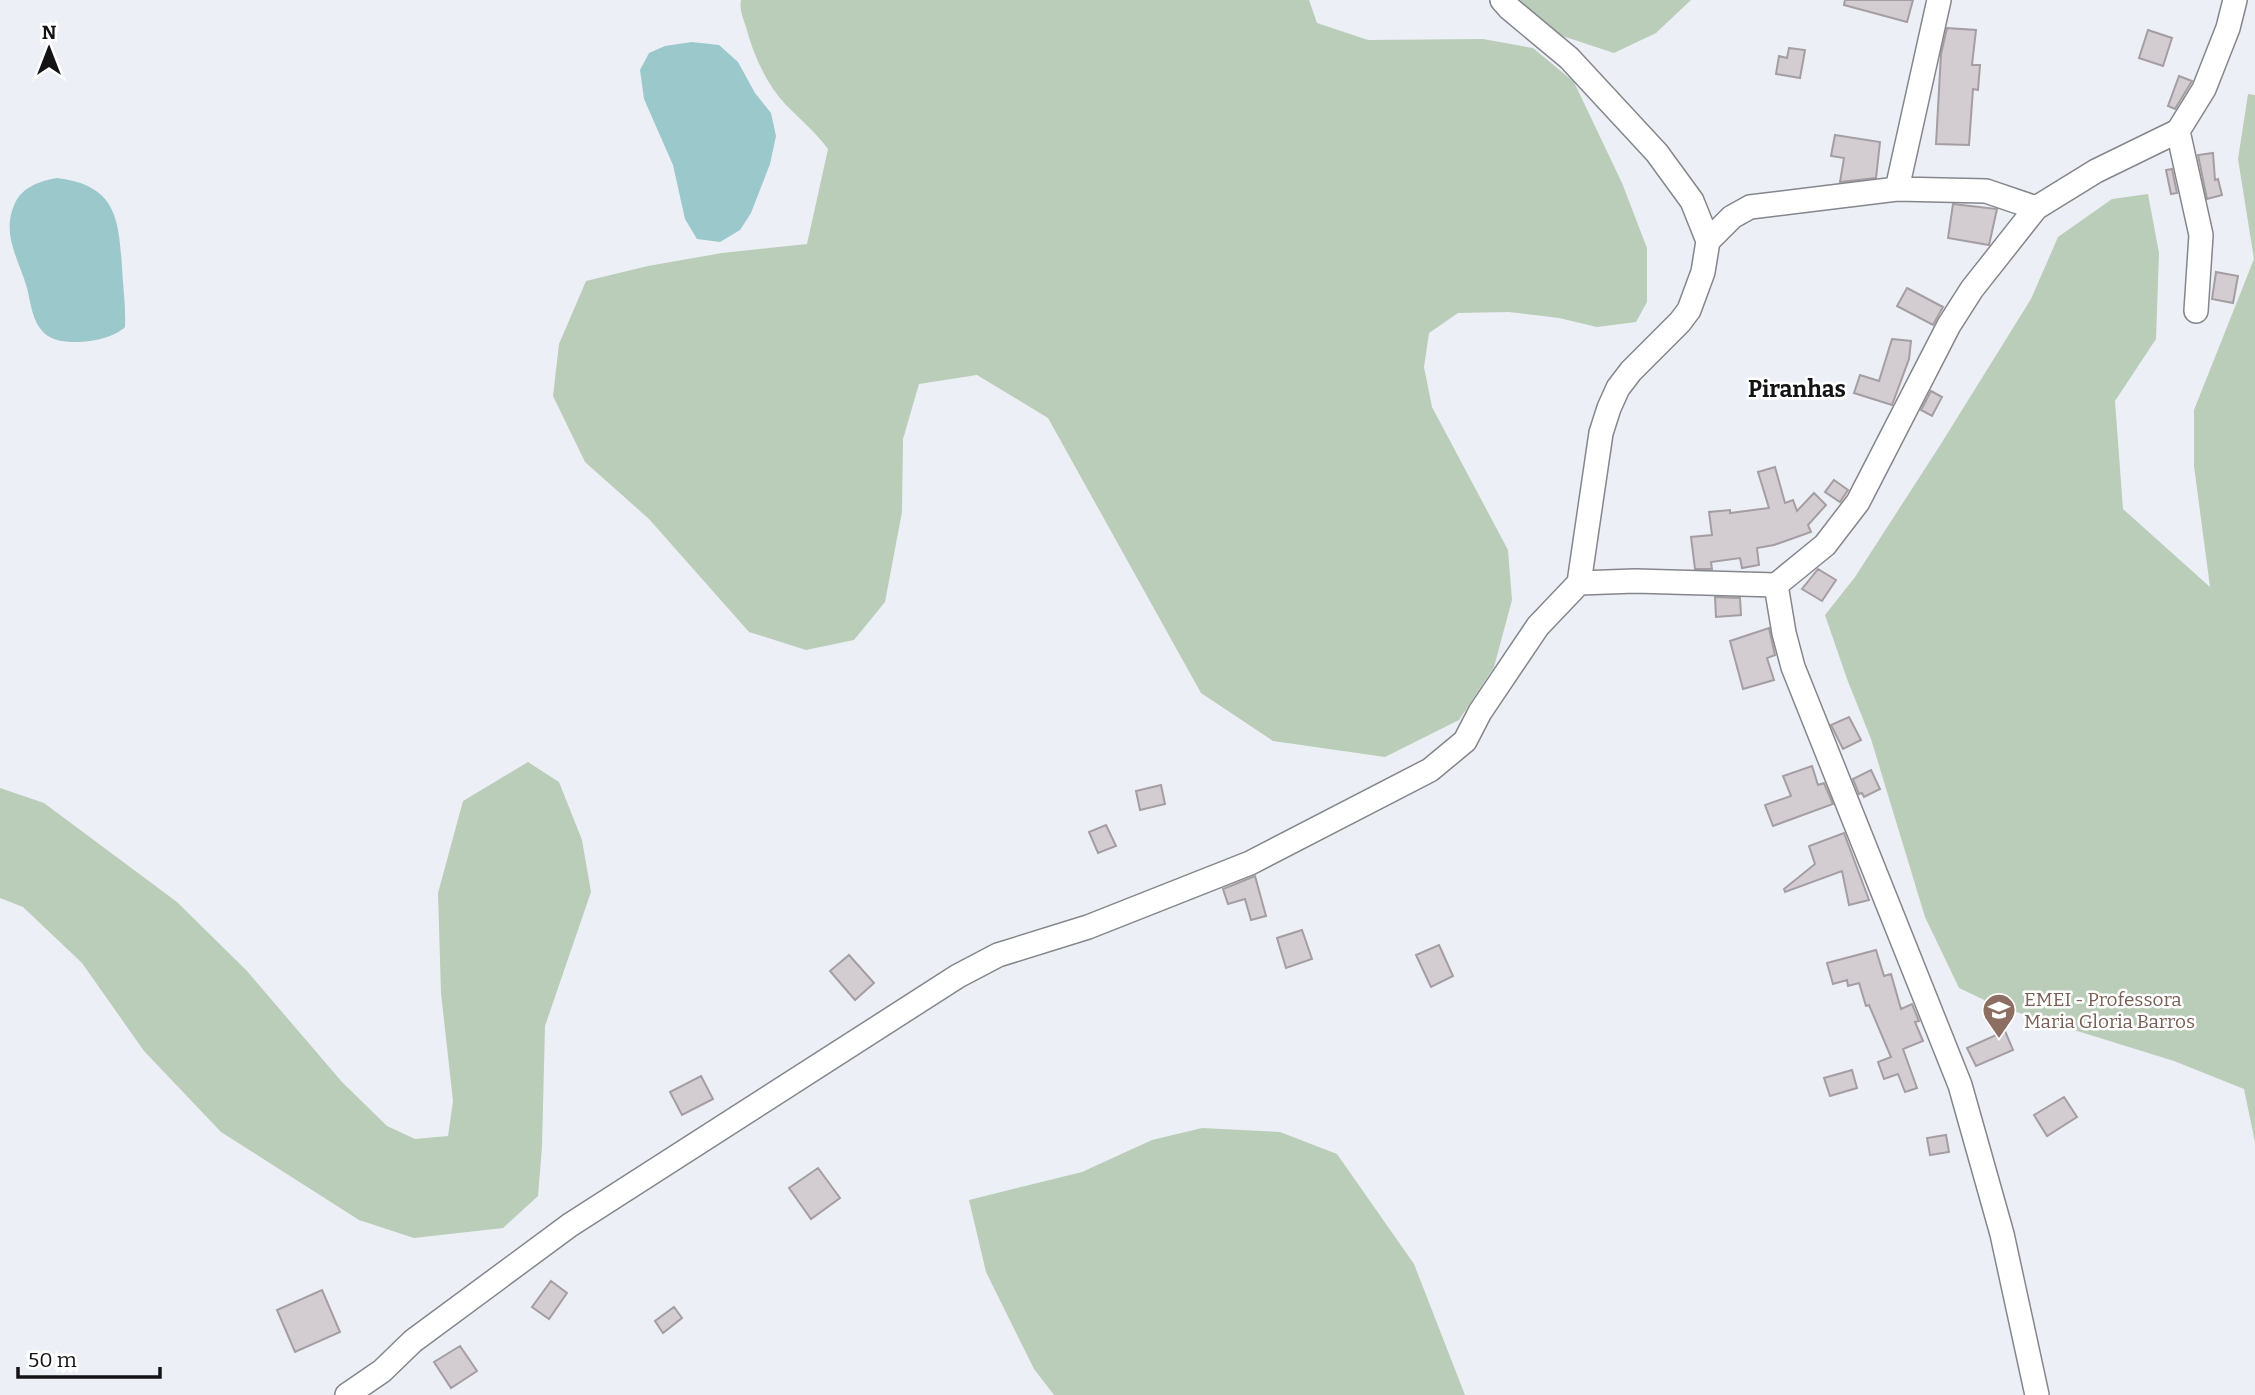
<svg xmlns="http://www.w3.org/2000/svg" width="2255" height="1395" viewBox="0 0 2255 1395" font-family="Bitter,serif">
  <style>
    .green { fill: #bacdb8 }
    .water { fill: #9bc8cb }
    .building { fill: #d3cdd1; stroke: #a49ea2; stroke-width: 2 }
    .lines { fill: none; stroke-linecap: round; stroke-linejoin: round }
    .minor-casing { stroke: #84868c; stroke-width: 26 }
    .minor { stroke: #fff; stroke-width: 23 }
    .labels { text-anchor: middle; stroke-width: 5; stroke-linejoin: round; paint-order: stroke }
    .education-label { font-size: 19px; fill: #785e54; stroke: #fff; text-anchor: start }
    .quarter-label { font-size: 23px; font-weight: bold; fill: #131316; stroke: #fff }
  </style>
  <rect width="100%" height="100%" fill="#edeff6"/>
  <path class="green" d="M741,0H1309L1317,23L1368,40L1483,39L1533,48L1574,82L1622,183L1647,248V302L1636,322L1597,327L1559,318L1509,312L1458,313L1429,333L1424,367L1432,407L1508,550L1512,600L1494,667L1459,720L1385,757L1273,741L1201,693L1048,418L977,375L919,384L903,439L902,512L885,602L854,640L806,650L749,632L649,519L585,462L553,396L559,344L586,281L648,266L722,253L807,244L828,149C815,132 801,120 786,105C766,84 753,54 746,27C743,18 739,9 741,0Z
    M1514,0H1691L1656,33L1614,53L1538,28Z
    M2248,94L2255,95V1142L2244,1089L2174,1061L1997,1006L1959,988L1925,917L1871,739L1847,679L1825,615L1855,577L1939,447L2031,299L2058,237L2112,199L2148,194L2159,253L2156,339L2115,401L2123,509L2210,587L2194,466V410L2254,259L2238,159Z
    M528,762L559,782L582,840L591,892L545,1026L542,1147L538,1196L503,1228L414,1238L359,1220L221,1132L144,1051L82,963L23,907L0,898V788L44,803L177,902L247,971L342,1082L387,1126L415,1139L448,1136L453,1101L441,993L438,893L463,801Z
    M1202,1128L1280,1132L1337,1154L1414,1264L1465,1395H1054L1034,1369L986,1272L969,1200L1082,1172L1152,1140Z"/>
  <path class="water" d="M692,42L719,45L738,62L755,93L771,113L776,136L770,164L751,213L740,230L720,242L697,239L685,219L673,165L644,99L640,70L649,53L665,46Z
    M57,178C115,185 119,217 122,267C123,288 126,307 125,327C110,342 60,349 44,333C32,321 31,304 27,288C18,257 0,233 16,201C25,186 40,181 57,178Z"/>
  <path class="building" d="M1845,0H1913L1907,22L1844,5Z
    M1947,28L1976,30L1972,65H1980L1978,90L1973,89L1969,145L1936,144L1941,54Z
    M2148,30L2172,38L2163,66L2139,58Z
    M1789,48L1805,50L1800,78L1776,74L1779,56L1787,58Z
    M2179,76L2192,81L2175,109L2168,106Z
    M1835,135L1880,142L1876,178L1840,182L1844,158L1831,156Z
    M2213,153L2215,180L2218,179L2222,195L2207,199L2198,155Z
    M2172,169L2177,193L2171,194L2166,170Z
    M1953,204L1997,209L1989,245L1948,238Z
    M2216,272L2238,276L2233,303L2212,299Z
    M1907,288L1943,307L1933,325L1897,306Z
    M1892,339L1911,341L1909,359L1892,405L1854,393L1860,375L1879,381Z
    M1931,391L1942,397L1932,416L1921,410Z
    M1775,467L1785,503L1793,500L1797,511L1814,493L1826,505L1808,525L1811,532L1774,545L1757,548L1759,565L1742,568L1740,558L1711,562L1712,569H1695L1691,537L1712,535L1709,512L1730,510V513L1769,508L1758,472Z
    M1834,480L1848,490L1840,502L1825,492Z
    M1818,569L1836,580L1822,601L1802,589Z
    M1715,597L1740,598L1741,615L1716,617Z
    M1769,628L1775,655L1767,658L1774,680L1743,689L1730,641Z
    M1849,717L1861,740L1843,749L1831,725Z
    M1812,766L1818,785L1824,783L1833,804L1773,826L1765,805L1791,796L1783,776Z
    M1871,770L1880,789L1864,797L1862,793L1859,794L1853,779Z
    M1161,785L1165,804L1140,810L1136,791Z
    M1106,825L1116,846L1098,853L1089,832Z
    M1844,833L1869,900L1849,905L1842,871L1785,892L1784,889L1815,864L1809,846Z
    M1255,876L1266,916L1251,920L1245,899L1228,904L1223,889Z
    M1302,930L1312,959L1286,968L1277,938Z
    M1439,945L1453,976L1431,987L1416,955Z
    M1876,950L1884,976L1891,974L1901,1009L1912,1004L1919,1021L1915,1022L1923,1041L1903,1049L1917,1088L1905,1092L1898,1074L1884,1079L1878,1062L1891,1057L1869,1005L1866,1006L1859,983L1848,986L1847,980L1833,984L1827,963Z
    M849,955L874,983L855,1000L830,971Z
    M2005,1031L2013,1050L1976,1066L1967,1048Z
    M1852,1070L1857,1088L1830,1096L1824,1078Z
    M701,1076L713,1099L682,1115L670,1092Z
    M2064,1097L2077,1117L2047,1136L2034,1115Z
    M1946,1135L1949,1152L1930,1155L1927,1138Z
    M818,1168L840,1198L811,1219L789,1188Z
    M551,1281L567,1293L549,1319L532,1307Z
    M322,1290L340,1332L295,1352L277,1310Z
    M674,1307L682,1318L663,1333L655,1321Z
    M460,1346L477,1371L451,1388L434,1362Z"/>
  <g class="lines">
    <defs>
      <path id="minor" d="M2178,131L2201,235L2196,311
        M1897,189L1939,0
        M1708,241L1732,217L1750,207L1897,189L1986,191L2036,208
        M1579,583L1635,581L1776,585L1825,545L1858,502L1949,325L1972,289L2036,208L2096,171L2178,131L2204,89L2228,28L2235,0
        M1776,585L1784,633L1793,667L1960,1085L2002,1234L2037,1395
        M347,1395L382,1371L413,1341L570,1225L958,976L998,955L1088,927L1250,863L1430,770L1465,741L1480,712L1538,626L1579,583L1601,433L1609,408L1618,388L1631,371L1680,322L1689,310L1703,272L1708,241L1692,201L1657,153L1569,58L1509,8L1502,0"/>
    </defs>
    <use href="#minor" class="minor-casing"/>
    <use href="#minor" class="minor"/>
  </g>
  <defs>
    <symbol id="school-pin" viewBox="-11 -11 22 30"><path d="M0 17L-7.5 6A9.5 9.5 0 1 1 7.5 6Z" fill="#8d6e63" stroke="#fff"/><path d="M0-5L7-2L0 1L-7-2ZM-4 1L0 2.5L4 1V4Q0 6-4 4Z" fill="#fff"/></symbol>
  </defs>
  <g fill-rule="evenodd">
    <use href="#school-pin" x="1980" y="991" width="38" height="52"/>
  </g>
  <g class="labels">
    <g class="education-label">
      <text x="2024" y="1006">EMEI - Professora<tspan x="2024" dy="22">Maria Gloria Barros</tspan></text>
    </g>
    <g class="quarter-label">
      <text x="1797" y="397">Piranhas</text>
    </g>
  </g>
  <g transform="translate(49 49)" stroke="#ffffff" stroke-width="5" paint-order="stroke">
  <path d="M0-5L12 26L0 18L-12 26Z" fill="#131316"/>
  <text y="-10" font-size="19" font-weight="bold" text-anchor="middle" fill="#131316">N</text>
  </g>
  <path d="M18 1367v10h142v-10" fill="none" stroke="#131316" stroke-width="3.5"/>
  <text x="28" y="1367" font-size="21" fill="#131316" stroke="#ffffff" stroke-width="5" paint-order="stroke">50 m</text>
</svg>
